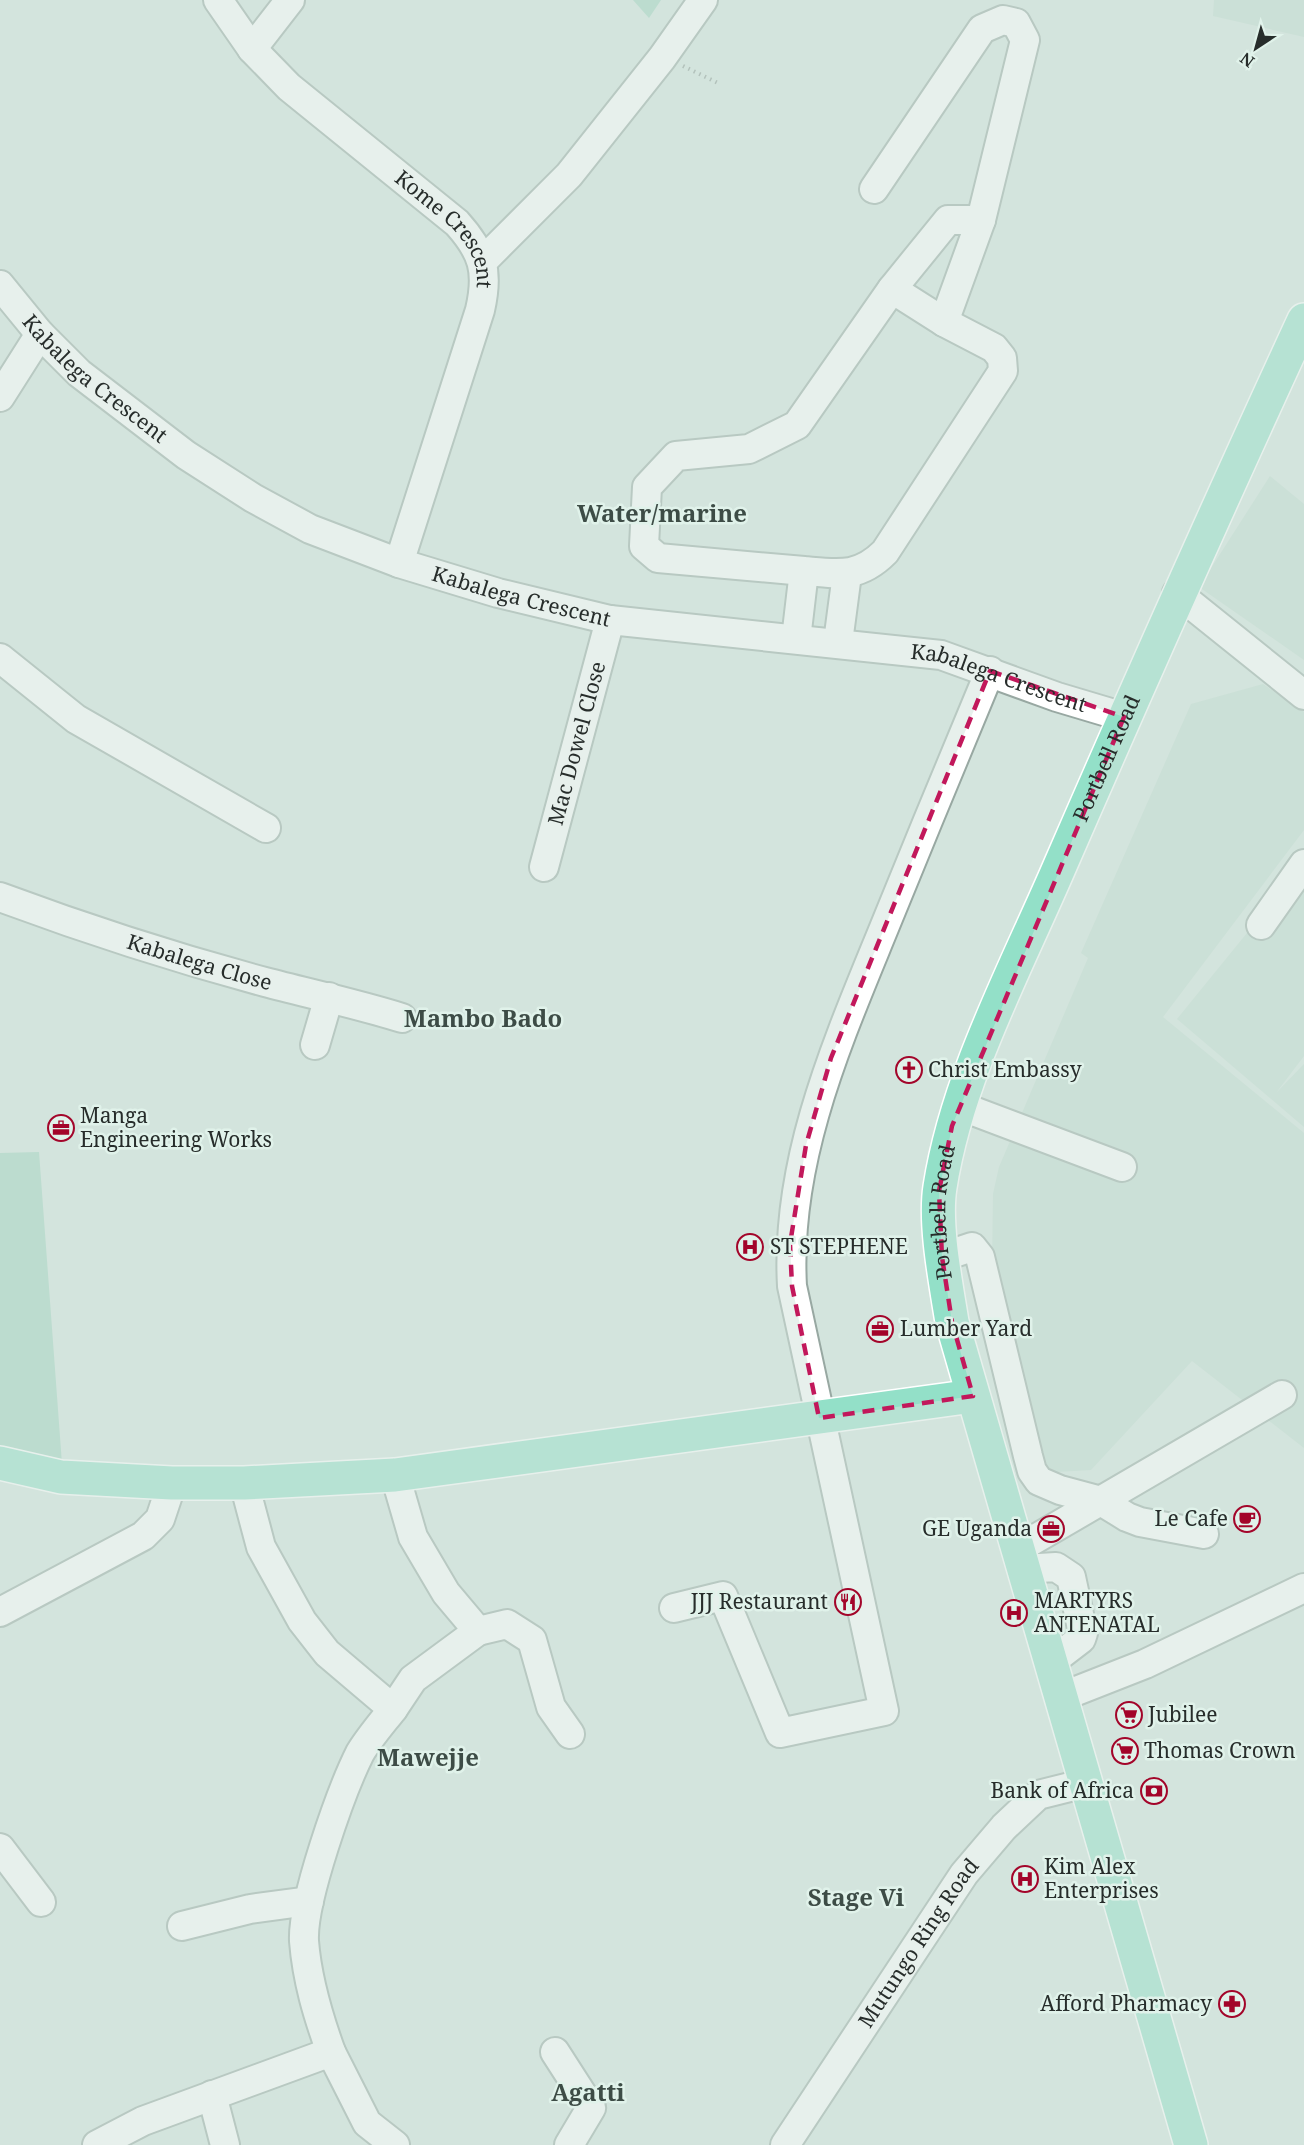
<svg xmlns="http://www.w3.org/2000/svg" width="1304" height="2145" viewBox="0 0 1304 2145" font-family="'Noto Serif',serif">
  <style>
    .built { fill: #c1dbd0 }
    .green { fill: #9fd3bf }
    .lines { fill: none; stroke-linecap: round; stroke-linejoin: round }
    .minor-casing { stroke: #98a8a2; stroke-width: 32 }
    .major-casing { stroke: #fff; stroke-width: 36 }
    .path { stroke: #8c9994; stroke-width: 4; stroke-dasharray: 1.5 4.5; stroke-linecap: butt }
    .minor { stroke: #fff; stroke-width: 28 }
    .major { stroke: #93e0c8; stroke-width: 33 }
    .marked { fill: none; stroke: #c2185b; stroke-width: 4.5; stroke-dasharray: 12 8; stroke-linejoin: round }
    .labels { text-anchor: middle; stroke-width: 5; stroke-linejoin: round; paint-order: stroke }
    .street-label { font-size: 21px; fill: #272d2b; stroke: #e0f2ea }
    .poi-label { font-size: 21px; fill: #272d2b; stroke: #e0f2ea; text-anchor: start }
    .quarter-label { font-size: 24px; font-weight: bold; fill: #3d4c46; stroke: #e0f2ea }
  </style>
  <rect width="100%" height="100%" fill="#d3e4dd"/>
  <path class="built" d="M1214,0H1304V37L1213,16Z
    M1270,476L1304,504V660L1199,587Z
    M1263,684L1304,712V830L1163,1017L1304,1133V1448L1192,1361L1091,1470L1039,1473L992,1267L993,1194L999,1167L1088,958L1081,953L1191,704Z
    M1304,863V1056L1276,1093L1304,1064V1127L1177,1019Z"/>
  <path class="green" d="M633,0H661L649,18Z
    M39,1152L62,1464L0,1452V1153Z"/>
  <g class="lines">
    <defs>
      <g id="minor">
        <path id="s1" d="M218,0L252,49L289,87L457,223C483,252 489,271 480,310L399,563"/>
        <path d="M252,49L290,0"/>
        <path d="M874,189L982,29L1003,20L1016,23L1025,40L981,220L944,322"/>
        <path d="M483,261L569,175L662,58L703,0"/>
        <path id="s2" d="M0,285L40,334L79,373L186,455L253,498L310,529L399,563L498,593L610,620L941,655L1057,697L1124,717"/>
        <path d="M892,289L948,220H981"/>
        <path d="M0,397L40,334"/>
        <path d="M1177,593L1304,695"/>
        <path d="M796,639L804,571L658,558L644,546L647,487L676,456L749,449L797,425L892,289L944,322L994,348L1002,358L1003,371L885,552C859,578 839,574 804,571"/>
        <path d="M838,642L847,574"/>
        <path d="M0,658L76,719L266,828"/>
        <path id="s3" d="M544,867L610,620"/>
        <path id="s4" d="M0,897C86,929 176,958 265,982C311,994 357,1004 402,1018"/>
        <path d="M1261,925L1304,864"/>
        <path d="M315,1045L329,997"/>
        <path d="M960,1106L1122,1167"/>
        <path d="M942,1257L972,1247L980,1257L1028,1456L1032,1471L1039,1481L1060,1490L1101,1501L1127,1517L1140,1522L1204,1534"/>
        <path d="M244,1483L261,1547L302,1621L327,1653L393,1709C382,1723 369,1738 360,1753C341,1791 302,1901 304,1941C307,1980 318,2016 331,2052"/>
        <path d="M1018,1549L1282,1395"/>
        <path d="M1023,1569L1056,1567L1071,1577L1083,1633L1081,1639L1051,1662"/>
        <path d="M674,1608L723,1596L780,1733L884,1711L792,1286C785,1160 837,1043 884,928C919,842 954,757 990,671"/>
        <path d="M0,1612L143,1536L160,1519L172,1483"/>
        <path d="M478,1631L507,1624L532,1640L551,1707L570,1734"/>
        <path d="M1061,1697L1145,1664L1304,1588"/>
        <path d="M393,1709L413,1679L478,1631L446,1593L413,1537L395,1475"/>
        <path d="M0,1848L41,1902"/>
        <path d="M182,1926L250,1909L309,1901"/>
        <path d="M555,2052L591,2108L569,2145"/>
        <path d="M212,2095L225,2145"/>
        <path d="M97,2145L143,2121L331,2052L367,2123L395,2145"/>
        <path id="s5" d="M785,2145L964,1874L1004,1827L1038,1795L1086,1783"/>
      </g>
      <g id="major">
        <path d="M0,1463L61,1477L172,1483H244L395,1475L973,1396"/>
        <path id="s6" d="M1191,2145L952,1322C946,1284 934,1224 940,1187C957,1078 1015,970 1059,868C1139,684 1220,502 1304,320"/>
      </g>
    </defs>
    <use href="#minor" class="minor-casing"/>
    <use href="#major" class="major-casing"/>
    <path class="path" d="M683,66L720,84"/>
    <use href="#minor" class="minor"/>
    <use href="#major" class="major"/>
  </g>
  <path d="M0 0H1304V2145H0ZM990,671L1124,717L952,1126L939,1191L942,1257L952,1322L973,1396L819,1418L792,1286L790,1244L806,1145L831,1058Z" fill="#d3e4dd" fill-opacity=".55" fill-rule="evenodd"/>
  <path class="marked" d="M990,671L1124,717L952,1126L939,1191L942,1257L952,1322L973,1396L819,1418L792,1286L790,1244L806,1145L831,1058Z"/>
  <defs>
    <symbol id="church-ring" viewBox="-11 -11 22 22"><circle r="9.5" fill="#e0f2ea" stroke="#a3052a" stroke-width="1.5"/><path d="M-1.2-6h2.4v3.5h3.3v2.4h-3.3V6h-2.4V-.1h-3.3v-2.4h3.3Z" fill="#a3052a"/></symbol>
    <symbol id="office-ring" viewBox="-11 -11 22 22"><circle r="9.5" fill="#e0f2ea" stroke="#a3052a" stroke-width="1.5"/><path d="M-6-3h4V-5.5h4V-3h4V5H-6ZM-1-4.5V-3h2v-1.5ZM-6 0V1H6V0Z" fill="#a3052a"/></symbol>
    <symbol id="hospital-ring" viewBox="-11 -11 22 22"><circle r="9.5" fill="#e0f2ea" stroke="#a3052a" stroke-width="1.5"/><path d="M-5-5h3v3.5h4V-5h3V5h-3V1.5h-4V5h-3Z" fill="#a3052a"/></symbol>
    <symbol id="cafe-ring" viewBox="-11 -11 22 22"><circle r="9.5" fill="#e0f2ea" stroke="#a3052a" stroke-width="1.5"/><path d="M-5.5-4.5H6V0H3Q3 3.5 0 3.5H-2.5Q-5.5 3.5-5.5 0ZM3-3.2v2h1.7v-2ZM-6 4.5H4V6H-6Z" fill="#a3052a"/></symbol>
    <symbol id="restaurant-ring" viewBox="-11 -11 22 22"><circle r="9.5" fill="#e0f2ea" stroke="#a3052a" stroke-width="1.5"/><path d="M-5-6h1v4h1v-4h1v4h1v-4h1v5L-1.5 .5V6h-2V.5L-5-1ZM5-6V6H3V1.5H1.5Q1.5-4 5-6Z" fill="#a3052a"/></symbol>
    <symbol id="supermarket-ring" viewBox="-11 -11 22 22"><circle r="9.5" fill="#e0f2ea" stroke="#a3052a" stroke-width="1.5"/><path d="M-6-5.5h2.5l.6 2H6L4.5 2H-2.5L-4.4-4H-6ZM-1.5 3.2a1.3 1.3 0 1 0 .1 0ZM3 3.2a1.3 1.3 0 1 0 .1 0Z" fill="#a3052a"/></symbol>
    <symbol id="bank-ring" viewBox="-11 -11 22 22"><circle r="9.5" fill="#e0f2ea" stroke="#a3052a" stroke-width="1.5"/><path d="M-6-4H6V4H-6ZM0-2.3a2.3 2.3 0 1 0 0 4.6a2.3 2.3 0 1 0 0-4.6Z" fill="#a3052a"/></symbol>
    <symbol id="pharmacy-ring" viewBox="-11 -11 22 22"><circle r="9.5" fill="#e0f2ea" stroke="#a3052a" stroke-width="1.5"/><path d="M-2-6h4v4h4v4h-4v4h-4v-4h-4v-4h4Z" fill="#a3052a"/></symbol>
  </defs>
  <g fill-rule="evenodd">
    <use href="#church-ring" x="894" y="1055" width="30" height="30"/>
    <use href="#office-ring" x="46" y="1113" width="30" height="30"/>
    <use href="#hospital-ring" x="735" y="1232" width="30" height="30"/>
    <use href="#office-ring" x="865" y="1314" width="30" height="30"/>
    <use href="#cafe-ring" x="1232" y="1504" width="30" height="30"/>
    <use href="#office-ring" x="1036" y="1514" width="30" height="30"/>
    <use href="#restaurant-ring" x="833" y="1587" width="30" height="30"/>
    <use href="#hospital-ring" x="999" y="1598" width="30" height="30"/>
    <use href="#supermarket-ring" x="1114" y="1700" width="30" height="30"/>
    <use href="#supermarket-ring" x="1110" y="1736" width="30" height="30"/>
    <use href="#bank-ring" x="1139" y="1776" width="30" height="30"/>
    <use href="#hospital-ring" x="1010" y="1864" width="30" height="30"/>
    <use href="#pharmacy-ring" x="1217" y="1989" width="30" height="30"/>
  </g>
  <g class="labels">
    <g class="street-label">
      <text dy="7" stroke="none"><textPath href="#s1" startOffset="327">Kome Crescent</textPath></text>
      <text dy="7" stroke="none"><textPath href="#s2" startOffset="134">Kabalega Crescent</textPath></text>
      <text dy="7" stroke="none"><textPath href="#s2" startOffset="620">Kabalega Crescent</textPath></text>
      <text dy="7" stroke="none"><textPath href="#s2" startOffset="1106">Kabalega Crescent</textPath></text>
      <text dy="7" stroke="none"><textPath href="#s3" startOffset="128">Mac Dowel Close</textPath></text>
      <text dy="7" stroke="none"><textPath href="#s6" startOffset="1454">Portbell Road</textPath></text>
      <text dy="7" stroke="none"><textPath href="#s4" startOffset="210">Kabalega Close</textPath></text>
      <text dy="7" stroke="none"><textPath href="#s6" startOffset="968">Portbell Road</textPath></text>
      <text dy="7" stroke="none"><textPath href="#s5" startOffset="242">Mutungo Ring Road</textPath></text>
    </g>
    <g class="poi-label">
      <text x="928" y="1077">Christ Embassy</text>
      <text x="80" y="1123">Manga<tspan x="80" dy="24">Engineering Works</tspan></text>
      <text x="770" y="1254">ST STEPHENE</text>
      <text x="900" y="1336">Lumber Yard</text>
      <text x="1228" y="1526" text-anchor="end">Le Cafe</text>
      <text x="1032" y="1536" text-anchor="end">GE Uganda</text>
      <text x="1034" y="1608">MARTYRS<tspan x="1034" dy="24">ANTENATAL</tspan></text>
      <text x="828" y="1609" text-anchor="end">JJJ Restaurant</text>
      <text x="1148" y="1722">Jubilee</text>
      <text x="1144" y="1758">Thomas Crown</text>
      <text x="1134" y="1798" text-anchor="end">Bank of Africa</text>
      <text x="1044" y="1874">Kim Alex<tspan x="1044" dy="24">Enterprises</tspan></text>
      <text x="1212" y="2011" text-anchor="end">Afford Pharmacy</text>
    </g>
    <g class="quarter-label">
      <text x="662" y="522">Water/marine</text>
      <text x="483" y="1027">Mambo Bado</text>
      <text x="428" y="1766">Mawejje</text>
      <text x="856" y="1906">Stage Vi</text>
      <text x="588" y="2101">Agatti</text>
    </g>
  </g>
  <g transform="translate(1256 48) rotate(216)" stroke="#e0f2ea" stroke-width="4.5" paint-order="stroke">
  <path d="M0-4.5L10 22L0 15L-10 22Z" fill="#272d2b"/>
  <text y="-9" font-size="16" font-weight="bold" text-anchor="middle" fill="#272d2b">N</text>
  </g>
</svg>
